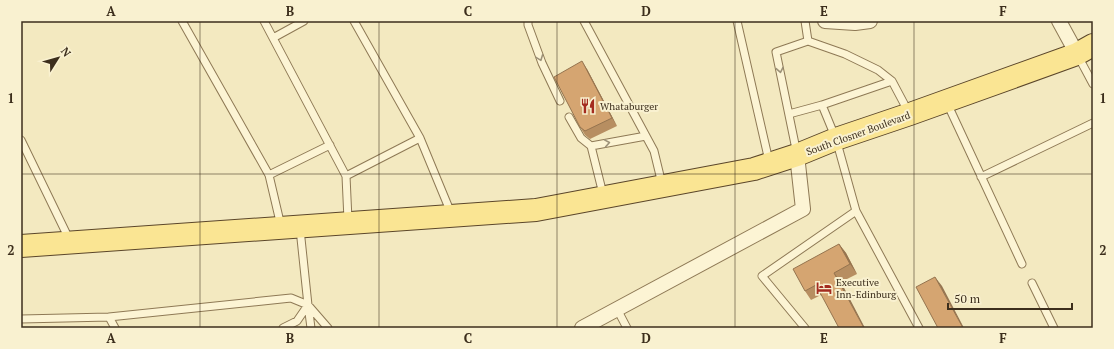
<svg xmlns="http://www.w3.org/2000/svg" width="1114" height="349" viewBox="0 0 1114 349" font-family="'PT Serif',serif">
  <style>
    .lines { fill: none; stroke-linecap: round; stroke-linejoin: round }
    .service-casing { stroke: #8e7955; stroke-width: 9 }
    .minor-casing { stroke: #8e7955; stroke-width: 16 }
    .primary-casing { stroke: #5b462a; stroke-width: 24 }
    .service { stroke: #fcf4d4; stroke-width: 7 }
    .minor { stroke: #fcf4d4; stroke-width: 14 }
    .primary { stroke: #fae593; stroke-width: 22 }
    .wall { fill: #b78e61 }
    .shaded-wall { fill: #95744f }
    .building { fill: #d5a571; stroke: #95744f }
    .oneway { stroke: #9c9178 }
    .grid { fill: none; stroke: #3c2e1c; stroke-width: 1; stroke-opacity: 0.55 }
    .labels { text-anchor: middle; stroke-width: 4; stroke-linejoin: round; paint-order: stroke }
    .poi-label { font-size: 10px; fill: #3c2e1c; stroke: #f9f1d0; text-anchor: start }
    .street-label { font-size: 10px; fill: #3c2e1c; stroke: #f9f1d0 }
    .neatline { fill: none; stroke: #3c2e1c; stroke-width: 1.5 }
    .grid-label { font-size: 13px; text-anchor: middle; font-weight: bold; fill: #3c2e1c }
  </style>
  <rect width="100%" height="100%" fill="#f3e9c0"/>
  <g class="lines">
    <defs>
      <path id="service" d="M182,21L269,175L281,226
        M264,21L346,176L348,220
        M354,21L420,138
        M528,21V25L542,63L560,101
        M584,21L654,151L662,184
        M737,21L769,161
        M805,21L808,41L845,54L878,70L892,81L909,113
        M273,38L304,21
        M1078,56L1093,84
        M947,103L1022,264
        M822,105L836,139L856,211L919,328
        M789,114L822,105L892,81
        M569,117L581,138L591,146L646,136
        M21,140L70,241
        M591,146L603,194
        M797,154L776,52L808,41
        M269,175L330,145
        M346,176L420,138L451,213
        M981,177L1093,123
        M300,229L308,305L311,328
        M1032,283L1054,328
        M617,309L627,328
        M21,319L109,317
        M115,328L109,317L291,298L308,305L328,328
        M283,328L297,321L308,305
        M805,328L762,276L856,211"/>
      <path id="minor" d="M825,21L855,23L870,21
        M1059,21L1077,54
        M582,328L803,209L797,155"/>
      <path id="primary" d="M21,246L536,210L754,169L797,155L836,139L910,114L1077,54L1093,45"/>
    </defs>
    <use href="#service" class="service-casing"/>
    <use href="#minor" class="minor-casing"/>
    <use href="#primary" class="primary-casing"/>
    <use href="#service" class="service"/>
    <use href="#minor" class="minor"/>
    <use href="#primary" class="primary"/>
  </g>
  <path class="wall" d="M587,69L617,126L590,139L585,135L580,127Z
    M839,244L846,253L857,274L841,282L821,295L811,300L805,291Z"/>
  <path class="shaded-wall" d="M582,61L587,69L617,126L612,118Z
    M839,244L846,253L857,274L850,264Z
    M834,273L841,282L865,328H864Z
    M935,277L942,286L964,328H963Z"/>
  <path class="building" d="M582,61L612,118L585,131L580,127L554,77Z
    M839,244L850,264L834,273L864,328H839L816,285L805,291L793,269Z
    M935,277L963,328H938L916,287Z"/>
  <defs><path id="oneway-chevron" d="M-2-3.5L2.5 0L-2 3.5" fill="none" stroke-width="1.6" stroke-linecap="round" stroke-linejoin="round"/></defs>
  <g class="oneway">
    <use href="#oneway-chevron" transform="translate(540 58) rotate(69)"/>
    <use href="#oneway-chevron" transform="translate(780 70) rotate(79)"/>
    <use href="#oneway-chevron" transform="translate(607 143) rotate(-10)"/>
  </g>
  <path class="grid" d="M200,21V328M379,21V328M557,21V328M735,21V328M914,21V328M21,174H1093"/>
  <defs>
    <symbol id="restaurant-bare" viewBox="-9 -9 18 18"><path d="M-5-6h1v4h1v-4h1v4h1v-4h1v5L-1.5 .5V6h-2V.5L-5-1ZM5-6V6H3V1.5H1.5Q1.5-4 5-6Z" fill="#a42b1f" stroke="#f9f1d0" stroke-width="2.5" paint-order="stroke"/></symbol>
    <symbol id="hotel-bare" viewBox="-9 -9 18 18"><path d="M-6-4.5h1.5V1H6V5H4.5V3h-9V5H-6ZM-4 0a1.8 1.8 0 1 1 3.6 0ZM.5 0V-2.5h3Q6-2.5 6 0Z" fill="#a42b1f" stroke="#f9f1d0" stroke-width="2.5" paint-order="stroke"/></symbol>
  </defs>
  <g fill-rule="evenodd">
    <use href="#restaurant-bare" x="577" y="95" width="22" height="22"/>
    <use href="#hotel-bare" x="813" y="277" width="22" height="22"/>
  </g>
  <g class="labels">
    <g class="poi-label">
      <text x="600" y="110">Whataburger</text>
      <text x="836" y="286">Executive<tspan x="836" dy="12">Inn-Edinburg</tspan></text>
    </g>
    <g class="street-label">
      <text transform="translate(858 133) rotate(-20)" y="4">South Closner Boulevard</text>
    </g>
  </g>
  <rect width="1114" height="349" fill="none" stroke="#f9f1d0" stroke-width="44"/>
  <g transform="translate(58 58) rotate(53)" stroke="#f9f1d0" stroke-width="3" paint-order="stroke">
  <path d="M0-3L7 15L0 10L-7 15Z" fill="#3c2e1c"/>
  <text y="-6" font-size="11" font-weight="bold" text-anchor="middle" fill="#3c2e1c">N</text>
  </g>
  <path d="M948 303v6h124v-6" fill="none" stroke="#3c2e1c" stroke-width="2"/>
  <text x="954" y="303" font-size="12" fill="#3c2e1c" stroke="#f9f1d0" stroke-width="3" paint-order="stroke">50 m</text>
  <rect x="22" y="22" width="1070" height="305" class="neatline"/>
  <g class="grid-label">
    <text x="111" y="16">A</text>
    <text x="290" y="16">B</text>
    <text x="468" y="16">C</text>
    <text x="646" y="16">D</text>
    <text x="824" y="16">E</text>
    <text x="1003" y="16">F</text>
    <text x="11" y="103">1</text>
    <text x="1103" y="103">1</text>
    <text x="11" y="255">2</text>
    <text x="1103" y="255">2</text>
    <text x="111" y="343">A</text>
    <text x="290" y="343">B</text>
    <text x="468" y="343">C</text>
    <text x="646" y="343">D</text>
    <text x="824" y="343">E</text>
    <text x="1003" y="343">F</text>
  </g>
</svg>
